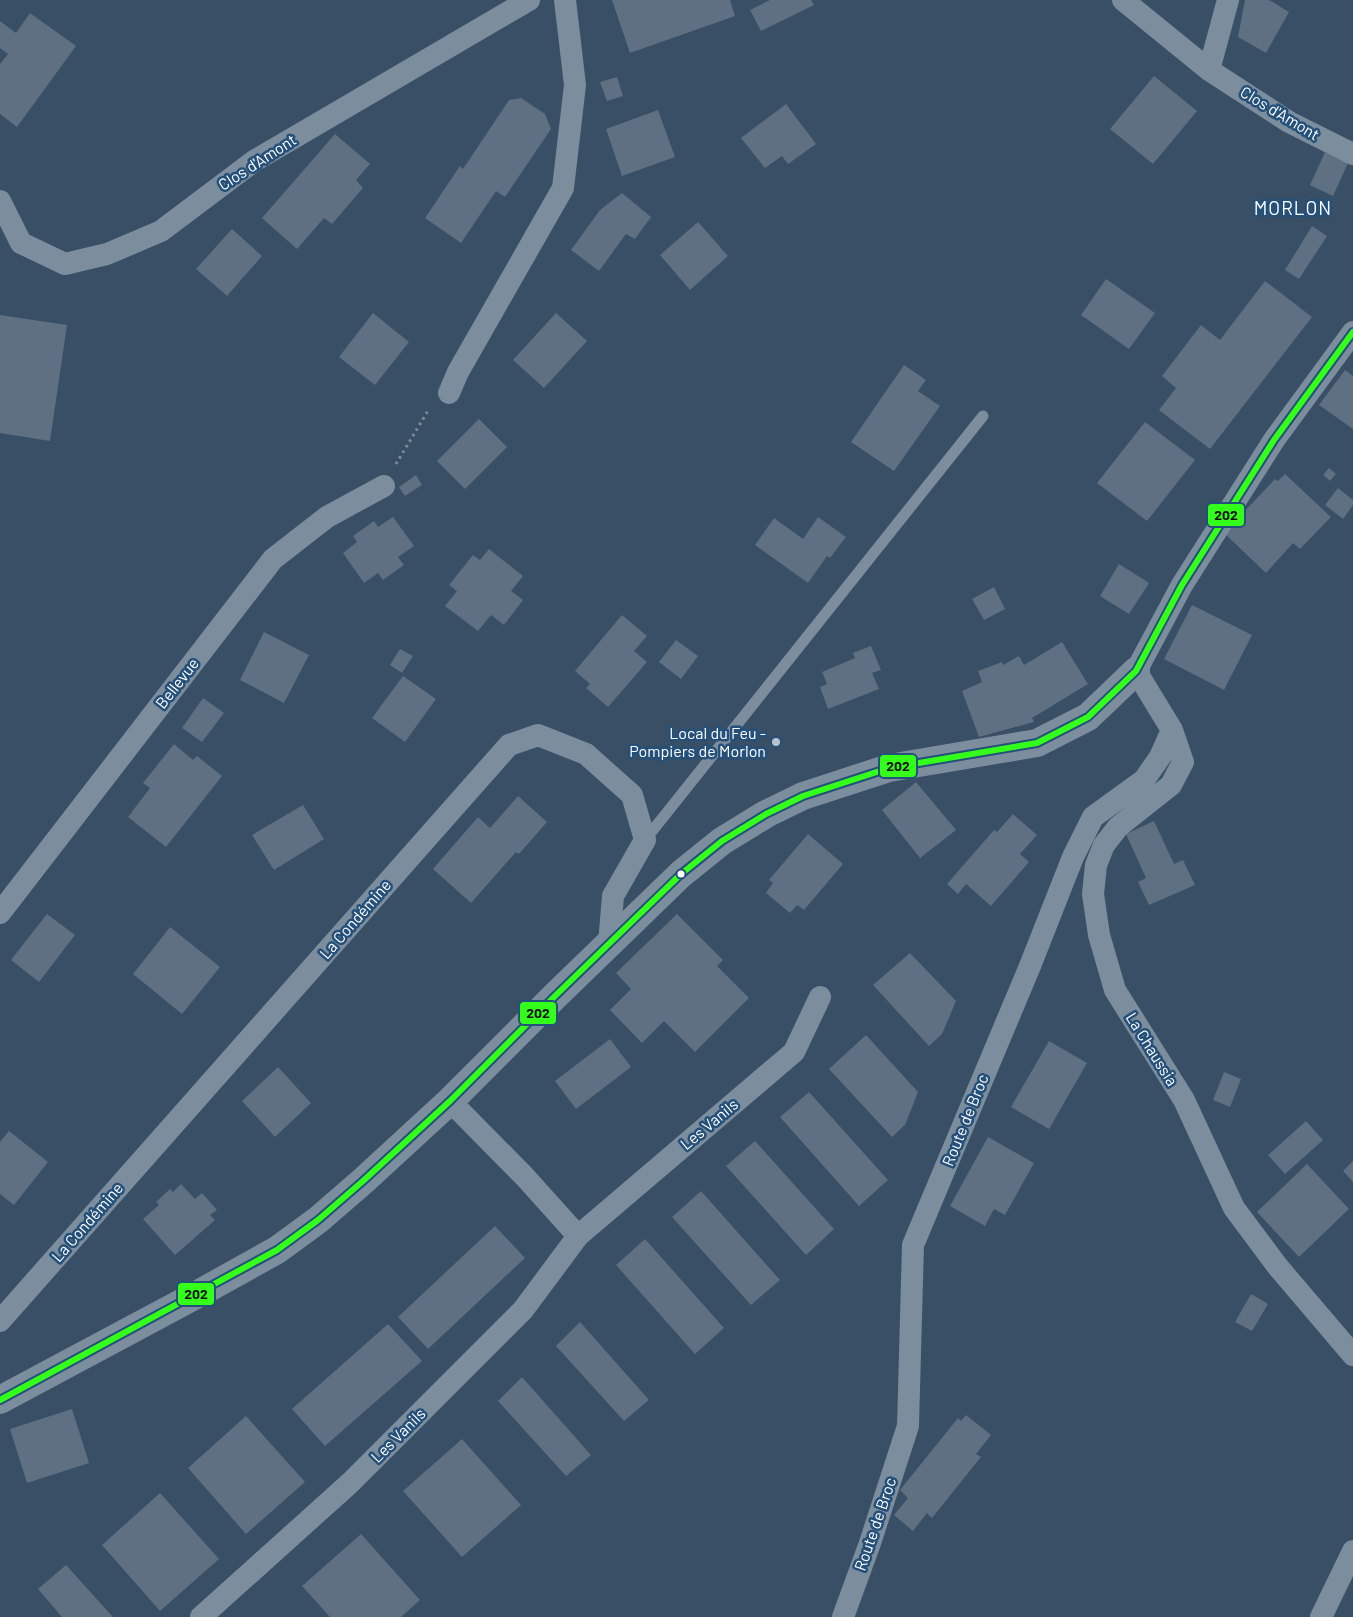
<svg xmlns="http://www.w3.org/2000/svg" width="1353" height="1617" viewBox="0 0 1353 1617" font-family="Barlow,sans-serif">
  <style>
    .building { fill: #5e7082 }
    .lines { fill: none; stroke-linecap: round; stroke-linejoin: round }
    .path { stroke: #7c8d9d; stroke-width: 3; stroke-dasharray: 2.5 4; stroke-linecap: butt }
    .service { stroke: #7c8d9d; stroke-width: 11 }
    .minor { stroke: #7c8d9d; stroke-width: 22 }
    .tertiary { stroke: #7c8d9d; stroke-width: 28 }
    .bus-1-casing { stroke: #24507a; stroke-width: 10 }
    .bus-1 { stroke: #33ff1a; stroke-width: 6 }
    .poi-dot { fill: #b9c1c9; stroke: #24507a; stroke-width: 2 }
    .bus-dot { fill: #fff; stroke: #24507a; stroke-width: 2 }
    .labels { text-anchor: middle; stroke-width: 5; stroke-linejoin: round; paint-order: stroke }
    .street-label { font-size: 16px; fill: #fff; stroke: #24507a }
    .poi-label { font-size: 16px; fill: #fff; stroke: #24507a; text-anchor: end }
    .quarter-label { font-size: 19px; letter-spacing: 1px; fill: #fff; stroke: #24507a }
    .line-badge { stroke: #24507a; stroke-width: 2 }
    .pale-badge-label { font-size: 14px; text-anchor: middle; font-weight: bold; fill: #111 }
  </style>
  <rect width="100%" height="100%" fill="#384f66"/>
  <path class="building" d="M612,0H730L735,16L630,53Z
    M770,0H811L814,5L761,31L750,10Z
    M1245,0H1269L1289,12L1266,53L1238,37Z
    M30,13L76,46L17,127L0,114V64L8,54L0,48V21L16,33Z
    M1154,76L1197,111L1153,164L1110,129Z
    M617,77L623,96L607,101L600,82Z
    M521,98L545,114L551,129L505,197L496,191L461,243L425,218L460,166L463,169L509,100Z
    M786,104L816,144L788,164L782,156L765,168L741,138Z
    M658,110L675,157L622,176L606,129Z
    M335,134L370,164L356,180L363,188L332,224L324,218L297,249L262,218Z
    M1325,152L1348,163L1333,196L1310,185Z
    M622,193L651,217L635,239L626,234L599,271L571,250L600,210Z
    M698,222L728,256L690,290L660,255Z
    M1312,226L1327,236L1299,279L1285,270Z
    M232,229L262,256L227,296L196,269Z
    M1106,279L1155,313L1129,349L1081,315Z
    M1265,281L1312,317L1210,449L1159,410L1176,388L1162,376L1201,325L1220,340Z
    M373,313L409,342L375,385L339,357Z
    M556,313L587,341L544,388L513,360Z
    M0,315L67,325L50,441L0,433Z
    M904,365L926,380L918,391L940,406L894,471L851,442Z
    M1345,370L1353,376V429L1319,405Z
    M479,419L507,447L465,489L437,461Z
    M1145,422L1195,460L1147,521L1097,483Z
    M1329,468L1336,474L1330,481L1323,475Z
    M1285,474L1331,517L1300,549L1293,543L1266,573L1224,533L1275,479L1278,481Z
    M416,475L422,485L405,496L399,487Z
    M1338,488L1353,500V505L1343,519L1325,505Z
    M393,517L414,546L398,557L404,565L383,580L378,573L364,583L343,553L357,542L353,536L374,521L378,527Z
    M818,517L846,537L830,558L827,556L808,583L755,545L774,518L803,539Z
    M489,549L523,576L511,591L523,600L504,625L491,615L478,631L445,606L457,591L449,585L473,555L480,560Z
    M1119,564L1149,583L1129,614L1100,596Z
    M994,587L1005,609L984,620L972,599Z
    M1192,605L1252,635L1224,690L1164,659Z
    M622,615L647,636L634,651L647,662L608,707L586,688L590,684L575,671Z
    M264,632L309,655L284,703L240,680Z
    M676,640L698,656L681,679L659,662Z
    M1062,642L1088,684L1032,718L1034,722L979,737L962,691L982,682L978,671L1002,662L1003,665L1019,656L1024,665Z
    M871,646L881,670L872,673L879,689L828,709L820,687L827,684L822,672L855,658L853,653Z
    M400,649L413,656L402,673L390,665Z
    M403,676L436,699L405,742L372,718Z
    M203,698L224,713L202,742L182,728Z
    M174,744L193,760L197,756L222,776L166,847L128,817L150,788L143,783Z
    M916,782L956,830L920,858L882,810Z
    M518,796L547,822L519,854L516,852L471,903L433,869L478,817L490,828Z
    M303,805L324,839L274,870L252,835Z
    M1013,814L1037,835L1020,854L1029,862L991,906L966,884L958,894L947,884L994,830L997,832Z
    M1154,821L1174,864L1183,860L1195,885L1149,905L1138,882L1146,878L1126,834Z
    M808,834L843,864L804,910L797,905L790,913L766,893L773,883L769,880Z
    M47,914L75,935L39,982L11,960Z
    M677,914L723,960L717,966L749,998L695,1052L664,1021L642,1043L610,1010L631,989L616,973Z
    M170,927L220,967L182,1014L133,974Z
    M910,953L956,1001L942,1034L929,1046L873,985Z
    M866,1035L918,1092L905,1125L892,1137L829,1069Z
    M610,1039L631,1067L576,1109L555,1081Z
    M1049,1041L1087,1063L1049,1129L1011,1107Z
    M278,1067L311,1103L275,1137L242,1101Z
    M1224,1072L1241,1079L1230,1107L1213,1100Z
    M809,1092L888,1180L859,1206L780,1117Z
    M1306,1121L1323,1140L1285,1174L1268,1155Z
    M9,1131L48,1162L14,1205L0,1194V1142Z
    M988,1137L1034,1163L1005,1215L994,1209L985,1226L950,1206Z
    M755,1141L834,1229L806,1255L726,1166Z
    M1353,1161V1182L1343,1171Z
    M1307,1164L1349,1209L1299,1257L1257,1212Z
    M181,1184L195,1199L202,1193L217,1210L210,1215L215,1220L175,1255L143,1219L159,1205L156,1202L170,1189L173,1192Z
    M701,1191L780,1280L751,1305L672,1217Z
    M495,1226L525,1258L428,1349L398,1317Z
    M645,1239L724,1328L695,1354L616,1265Z
    M1251,1294L1268,1304L1252,1331L1235,1322Z
    M580,1322L649,1400L624,1421L556,1346Z
    M388,1324L422,1361L325,1446L292,1409Z
    M522,1377L591,1455L566,1476L498,1401Z
    M72,1409L89,1463L27,1483L10,1429Z
    M966,1415L991,1435L976,1454L981,1457L932,1518L927,1513L913,1531L894,1515L908,1498L900,1490L958,1418L961,1421Z
    M246,1416L305,1482L246,1534L188,1468Z
    M462,1439L521,1505L462,1557L403,1491Z
    M160,1493L219,1559L160,1611L102,1545Z
    M361,1534L420,1600L401,1617H330L302,1586Z
    M66,1565L113,1617H62L38,1589Z"/>
  <g class="lines">
    <path class="path" d="M396,464L429,409"/>
    <path class="service" d="M645,840L983,416"/>
    <path class="minor" d="M1123,0L1209,70L1289,122L1353,154
      M1209,70L1228,0
      M0,201L21,243L65,264L107,254L161,231L254,161L529,0
      M449,393L458,372L563,188L575,85L565,0
      M1172,730L1183,762L1171,785L1118,827L1104,845L1096,865L1093,894L1099,935L1115,990L1184,1100L1234,1208L1278,1267L1353,1355
      M0,913L273,559L327,517L384,486
      M578,1236L794,1052L820,997
      M0,1321L509,745L538,735L586,754L632,795L645,840L613,896L609,944
      M201,1617L350,1483L523,1310L578,1236L525,1177L450,1101
      M843,1617L870,1543L908,1426L913,1245L1030,966L1073,857L1093,817L1144,780L1160,757L1172,730L1136,671L1182,585L1274,440L1353,332
      M1321,1617L1353,1551"/>
    <path class="tertiary" d="M0,1400L198,1294L277,1250L318,1220L363,1181L450,1101L555,996L681,874L722,841L766,814L803,796L889,768L1037,743L1088,717L1136,671"/>
    <defs>
      <path id="bus-1" d="M0,1400L277,1250L318,1220L363,1181L450,1101L555,996L681,874L722,841L766,814L803,796L889,768L1037,743L1088,717L1136,671L1182,585L1274,440L1353,332"/>
    </defs>
    <use href="#bus-1" class="bus-1-casing"/>
    <use href="#bus-1" class="bus-1"/>
  </g>
  <circle class="poi-dot" cx="776" cy="742" r="5"/>
  <circle class="bus-dot" cx="681" cy="874" r="4.5"/>
  <g class="labels">
    <g class="street-label">
      <text transform="translate(1280 113) rotate(31)" y="6">Clos d'Amont</text>
      <text transform="translate(257 162) rotate(-33)" y="6">Clos d'Amont</text>
      <text transform="translate(177 683) rotate(-52)" y="6">Bellevue</text>
      <text transform="translate(355 919) rotate(-49)" y="6">La Condémine</text>
      <text transform="translate(1152 1049) rotate(58)" y="6">La Chaussia</text>
      <text transform="translate(965 1120) rotate(-68)" y="6">Route de Broc</text>
      <text transform="translate(709 1124) rotate(-40)" y="6">Les Vanils</text>
      <text transform="translate(87 1222) rotate(-49)" y="6">La Condémine</text>
      <text transform="translate(398 1435) rotate(-45)" y="6">Les Vanils</text>
      <text transform="translate(875 1524) rotate(-71)" y="6">Route de Broc</text>
    </g>
    <g class="poi-label">
      <text x="766" y="739">Local du Feu -<tspan x="766" dy="18">Pompiers de Morlon</tspan></text>
    </g>
    <g class="quarter-label">
      <text x="1293" y="215">MORLON</text>
    </g>
  </g>
  <g class="line-badge">
    <rect x="1207" y="503" width="38" height="24" rx="5" fill="#33ff1a"/>
    <rect x="879" y="754" width="38" height="24" rx="5" fill="#33ff1a"/>
    <rect x="519" y="1001" width="38" height="24" rx="5" fill="#33ff1a"/>
    <rect x="177" y="1282" width="38" height="24" rx="5" fill="#33ff1a"/>
  </g>
  <g class="pale-badge-label">
    <text x="1226" y="520">202</text>
    <text x="898" y="771">202</text>
    <text x="538" y="1018">202</text>
    <text x="196" y="1299">202</text>
  </g>
</svg>
